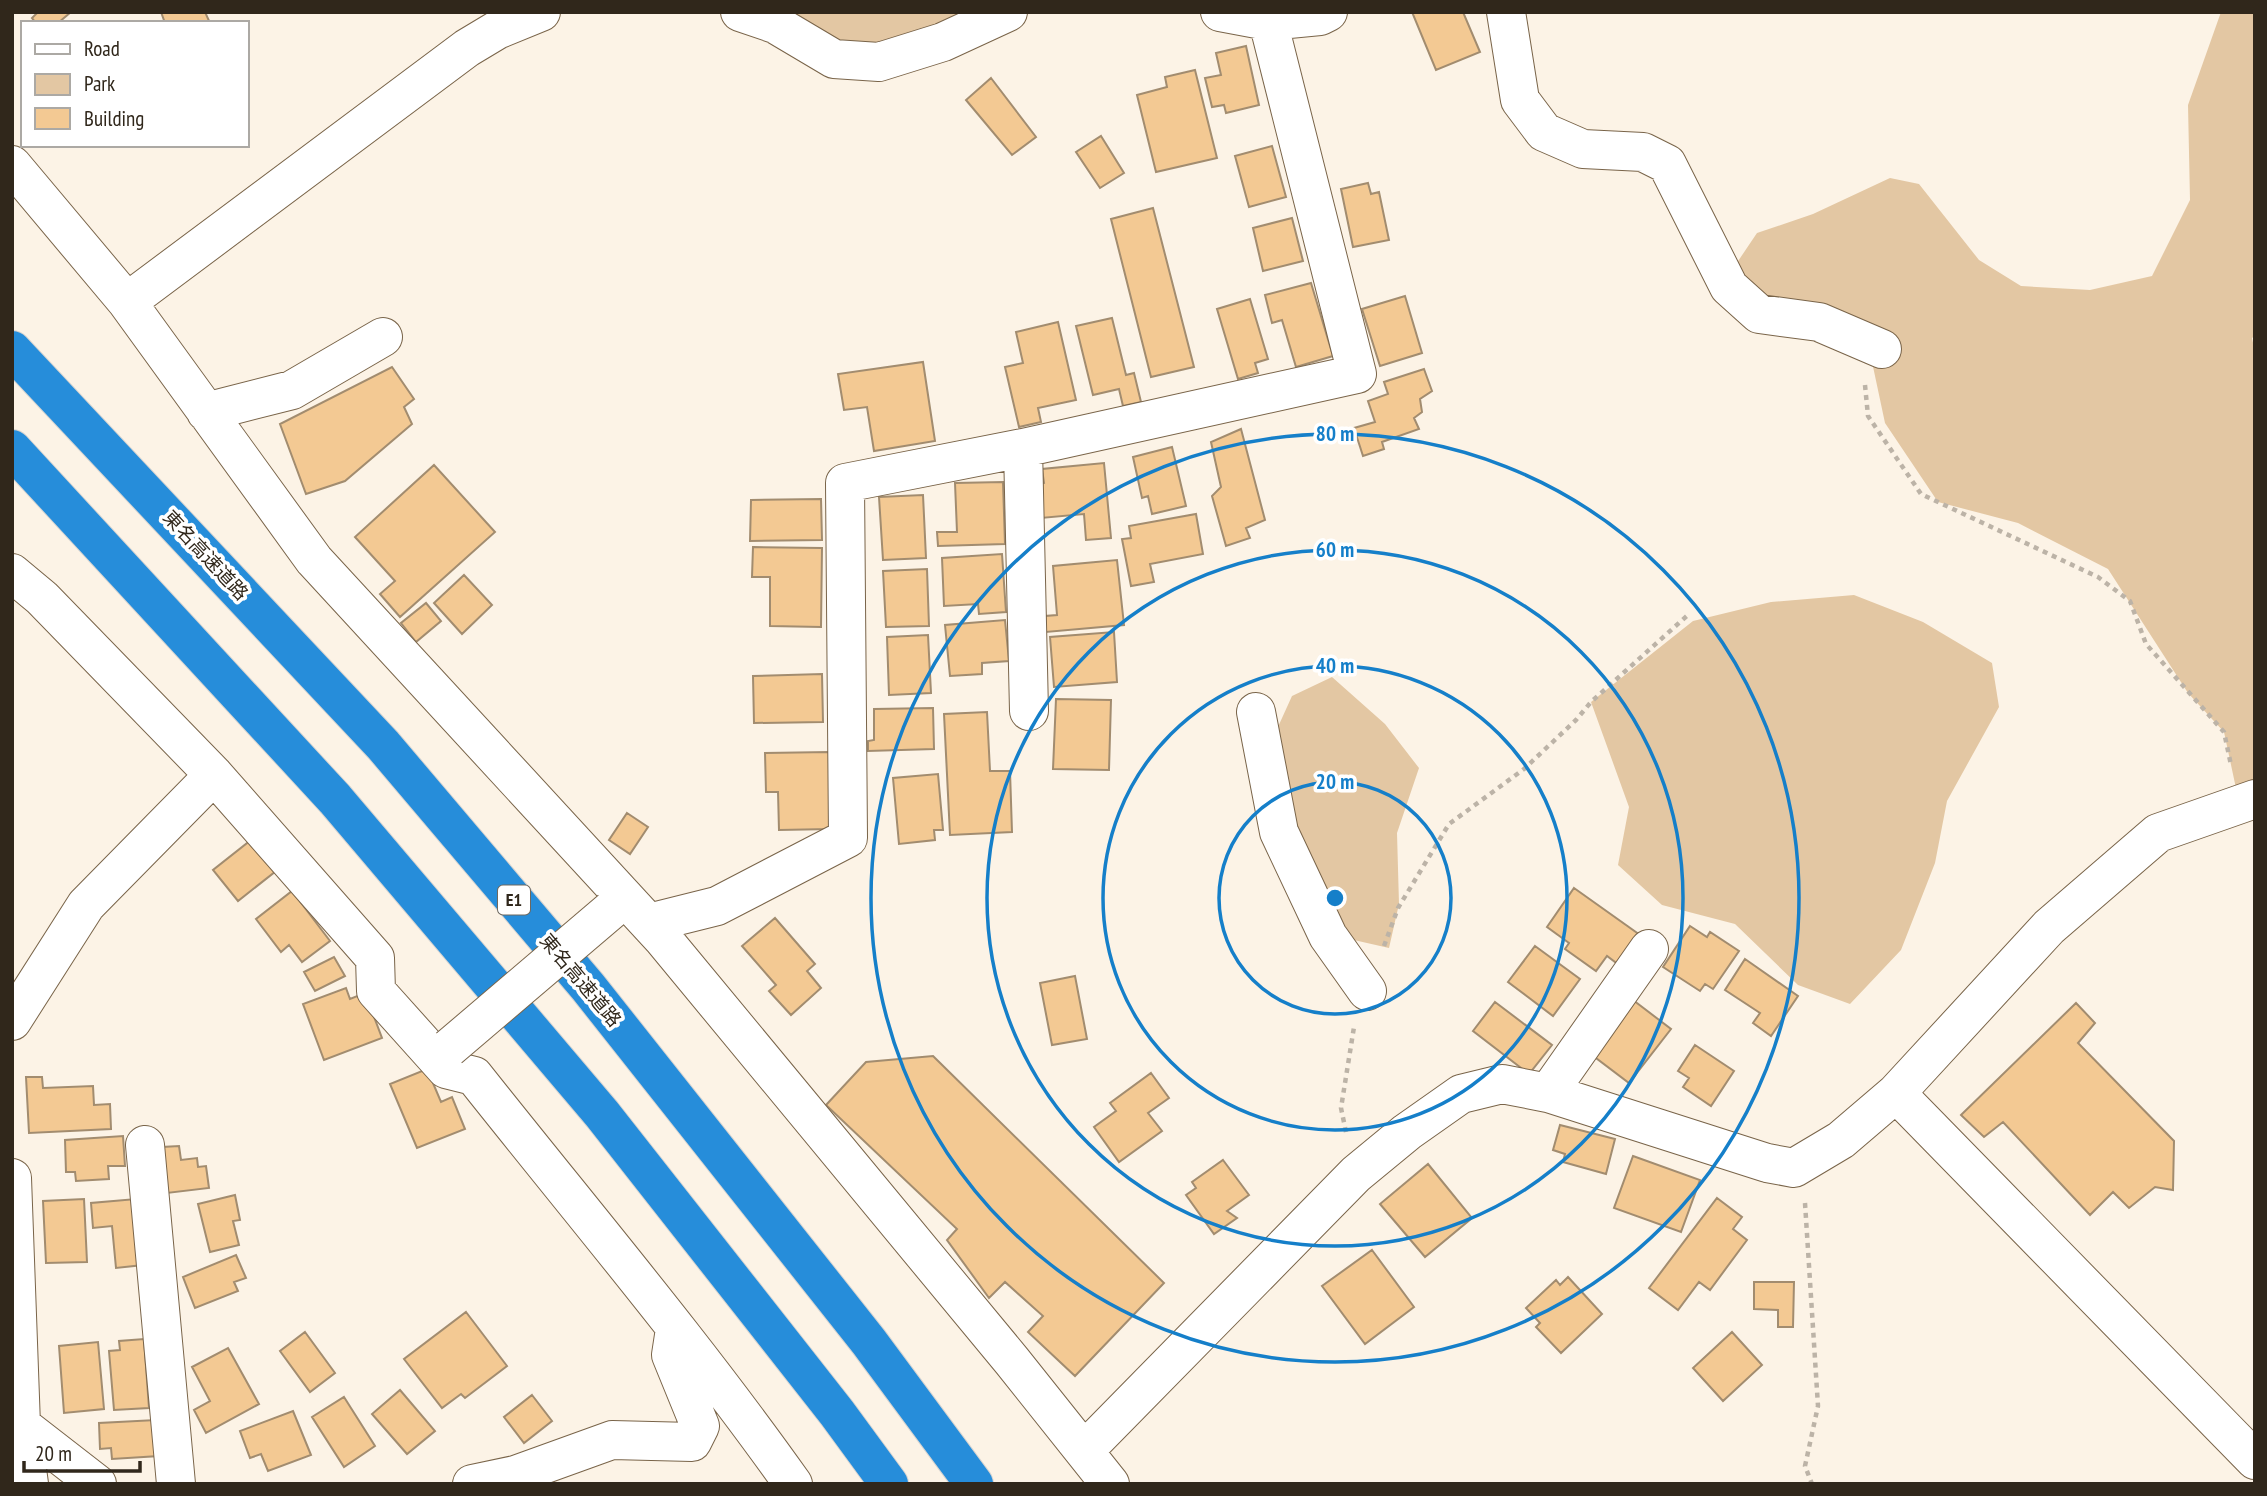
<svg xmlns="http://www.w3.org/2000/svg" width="2267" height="1496" viewBox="0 0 2267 1496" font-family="'PT Sans Narrow','Noto Sans JP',sans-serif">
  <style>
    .green { fill: #e3c7a3 }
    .building { fill: #f3c993; stroke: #a28c6f; stroke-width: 2 }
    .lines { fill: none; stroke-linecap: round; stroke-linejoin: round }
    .minor-casing { stroke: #796449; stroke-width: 40 }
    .highway-casing { stroke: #d6d4d1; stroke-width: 40 }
    .path { stroke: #bcb3a7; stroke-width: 4.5; stroke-dasharray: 5 5; stroke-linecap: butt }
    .minor { stroke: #fff; stroke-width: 38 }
    .highway { stroke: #268dda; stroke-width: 38 }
    .minor-bridge-casing { stroke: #796449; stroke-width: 40; stroke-linecap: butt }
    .minor-bridge { stroke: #fff; stroke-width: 38 }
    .ring { fill: none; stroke: #157fc9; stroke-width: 3.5 }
    .labels { text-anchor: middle; stroke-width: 7; stroke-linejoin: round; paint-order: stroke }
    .shield { fill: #fff; stroke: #6e685f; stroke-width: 2 }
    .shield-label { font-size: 18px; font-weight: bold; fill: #30271b }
    .street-label { font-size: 19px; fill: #30271b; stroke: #fff }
    .centre { fill: #157fc9; stroke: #fff; stroke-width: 3.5 }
    .ring-label { font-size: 21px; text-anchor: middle; font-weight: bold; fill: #157fc9; stroke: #fff; stroke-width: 7; stroke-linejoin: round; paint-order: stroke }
  </style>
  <rect width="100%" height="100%" fill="#fcf3e6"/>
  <path class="green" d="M755,12H986L879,62Z
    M2221,12H2255V336L2252,338L2255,352V786L2237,793L2224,732L2188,693L2108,569L2018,523L1938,502L1885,423L1868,343L1726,279L1757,233L1813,214L1890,178L1919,184L1979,260L2021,286L2090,290L2152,276L2190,200L2188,105Z
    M1854,595L1923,622L1992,663L1999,707L1947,801L1935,863L1901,950L1850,1004L1798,985L1735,924L1662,905L1618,865L1629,807L1591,702L1693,621L1771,602Z
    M1332,677L1385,724L1419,768L1397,833L1399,904L1389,948L1345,938L1283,840L1267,751L1292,696Z"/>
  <path class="building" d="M38,12H71L58,23H36L32,18Z
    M161,12H205L210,23H165Z
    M1412,12H1463L1480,52L1436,70Z
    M1246,46L1259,105L1226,113L1224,105L1212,107L1205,78L1221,75L1216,53Z
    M1195,70L1217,158L1156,172L1137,95L1167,87L1165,77Z
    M991,78L1036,137L1012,155L966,100Z
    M1101,136L1124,173L1100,188L1076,152Z
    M1272,146L1286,197L1249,207L1235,156Z
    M1368,183L1371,194L1379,192L1389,240L1353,247L1341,189Z
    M1153,208L1194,367L1151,377L1111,219Z
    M1292,218L1303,261L1263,271L1253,228Z
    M1311,283L1333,356L1296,367L1282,320L1272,323L1265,295Z
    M1405,296L1422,353L1380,366L1362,309Z
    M1250,299L1268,359L1255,363L1258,373L1238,379L1217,309Z
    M1112,318L1126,375L1134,373L1141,402L1123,406L1119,389L1093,395L1076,326Z
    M1058,322L1076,400L1038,408L1041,422L1019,427L1005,367L1023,363L1016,332Z
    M923,362L935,441L874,451L867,407L844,410L838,374Z
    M392,367L414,399L404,407L412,424L345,481L306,494L280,424Z
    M1424,369L1432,391L1420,399L1422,412L1414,418L1419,429L1382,442L1384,449L1363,456L1354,428L1375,422L1368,401L1388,394L1384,382Z
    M1241,429L1265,520L1246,528L1250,538L1226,546L1212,496L1221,487L1211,442Z
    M1172,447L1186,506L1152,514L1148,496L1142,498L1133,457Z
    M1104,463L1111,538L1086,540L1084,514L1041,518L1038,484L1044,483L1042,469Z
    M434,465L495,532L400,617L380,594L395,581L355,537Z
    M1003,482L1005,544L938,546L937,532H957L955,483Z
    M923,495L926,558L883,560L879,497Z
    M821,499L822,540L750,541L751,500Z
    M1196,514L1203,554L1150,564L1154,582L1131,586L1122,539L1131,538L1129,526Z
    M753,547L822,548L821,627L770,626V577H752Z
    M1002,554L1006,612L979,614L978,604L944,606L942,558Z
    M1117,560L1124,625L1046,632L1045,616L1057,615L1053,566Z
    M927,569L929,626L886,627L883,571Z
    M464,575L492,605L462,634L434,603Z
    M426,603L441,621L416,642L401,623Z
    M1005,620L1009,661L982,663V674L950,676L945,625Z
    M1114,632L1117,682L1054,687L1050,637Z
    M928,635L931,693L889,695L887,637Z
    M822,674L823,722L754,723L753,676Z
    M1056,699L1111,700L1109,770L1053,769Z
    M933,708L934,749L868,751V741L874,740V709Z
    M987,712L990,771H1010L1012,832L950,835L944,714Z
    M829,752L831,829L779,830L778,792H766L765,753Z
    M938,774L943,830H934L935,840L899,844L893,778Z
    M627,813L648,827L630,854L609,840Z
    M251,840L276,871L238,901L213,870Z
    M1574,888L1640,935L1619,965L1607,956L1596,971L1565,949L1569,943L1547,927Z
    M292,891L330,941L302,962L289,945L281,952L256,919Z
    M775,918L815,964L807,971L821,988L791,1015L769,991L776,985L742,946Z
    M1690,926L1707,937L1710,932L1739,951L1713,989L1705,984L1700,991L1663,967Z
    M1535,946L1580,979L1553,1016L1508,982Z
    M334,957L345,976L315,991L304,972Z
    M1745,959L1798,996L1771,1036L1753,1023L1760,1013L1725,990Z
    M1075,976L1087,1039L1052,1045L1040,983Z
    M346,988L350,999L365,993L382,1038L324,1060L303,1004Z
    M1633,1000L1671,1029L1629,1083L1592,1055Z
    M1495,1002L1552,1045L1529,1074L1473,1031Z
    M2076,1003L2095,1023L2078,1043L2174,1141L2173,1190L2155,1187L2129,1208L2113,1192L2090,1215L2003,1122L1984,1137L1961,1115Z
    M1695,1045L1734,1071L1711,1106L1683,1087L1689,1078L1678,1071Z
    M933,1056L1164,1283L1075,1376L1028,1332L1043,1316L1005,1282L989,1298L947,1240L957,1229L826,1105L866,1062Z
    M427,1069L441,1102L452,1097L465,1129L417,1148L390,1084Z
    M1151,1073L1169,1098L1148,1113L1162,1131L1119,1162L1094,1127L1116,1111L1110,1103Z
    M26,1077H42L43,1088L93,1086L94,1105L110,1104L111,1129L29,1133Z
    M1560,1125L1615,1139L1606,1174L1563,1162L1565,1154L1553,1150Z
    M123,1136L125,1166H108L109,1179L76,1181L75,1172H66L65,1140Z
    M179,1146L181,1160L197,1158L198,1167L206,1166L209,1188L167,1193L162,1147Z
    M1633,1156L1700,1180L1681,1232L1614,1208Z
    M1223,1160L1249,1195L1227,1211L1237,1218L1214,1234L1186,1195L1196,1188L1192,1182Z
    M1428,1164L1472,1218L1425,1257L1380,1204Z
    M235,1195L240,1220L233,1221L239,1245L210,1252L198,1204Z
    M1717,1198L1742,1217L1733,1229L1747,1240L1710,1290L1699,1282L1678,1310L1649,1288Z
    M84,1199L87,1262L46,1263L43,1201Z
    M136,1199L143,1265L116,1268L112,1226L93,1228L91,1203Z
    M1372,1250L1414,1307L1365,1344L1322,1286Z
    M236,1255L246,1278L234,1282L238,1291L195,1308L183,1277Z
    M1568,1277L1602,1314L1561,1353L1536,1327L1540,1323L1526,1308L1556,1280L1560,1285Z
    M1754,1282H1794L1793,1327H1778V1310L1754,1309Z
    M466,1312L507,1366L465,1398L461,1394L442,1408L404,1359Z
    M305,1332L335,1373L310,1392L280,1351Z
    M1732,1332L1762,1365L1723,1401L1693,1368Z
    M144,1339L149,1408L114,1410L109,1351L120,1350L119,1341Z
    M98,1342L104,1409L64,1413L59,1346Z
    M228,1348L259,1404L206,1433L194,1410L210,1401L192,1367Z
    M400,1390L435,1431L407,1454L372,1414Z
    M532,1395L552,1421L524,1443L504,1417Z
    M344,1397L375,1446L344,1467L312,1417Z
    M293,1411L311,1455L268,1471L261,1454L250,1458L240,1431Z
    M156,1420L159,1456L112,1459L111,1448L100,1449L99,1423Z"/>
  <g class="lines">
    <defs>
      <path id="minor" d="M740,12L775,24L834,59L879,62L943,42L1008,12
        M1220,12L1268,21L1320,16L1328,12
        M1506,12L1520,100L1544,132L1583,149L1643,152L1667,164L1729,287L1759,314L1819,322L1882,349
        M12,165L127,302L314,560L663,939L1012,1361L1110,1484
        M127,302L467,48L497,30L541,12
        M206,412L292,390L383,337
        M1023,448L1029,711
        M12,573L42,598L214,775L375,958L376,991L446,1069L474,1076C581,1211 693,1343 793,1484
        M1256,712L1279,832L1328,936L1367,991
        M649,923L717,906L848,838L845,483L1023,448L1357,374L1268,21
        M12,1021L86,905L214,775
        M1548,1093L1649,949
        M1896,1093L2255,1460
        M145,1145L176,1484
        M12,1178L21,1425L29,1484
        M21,1425L97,1484
        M1084,1451L1356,1174L1407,1132L1461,1094L1502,1084L1548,1093L1767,1163L1794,1168L1841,1140L1896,1093L2049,927L2158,833L2255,799
        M472,1484L515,1475L612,1440L692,1442L700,1426L671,1355L675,1329"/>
      <path id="highway" d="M12,350L383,745L588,987L869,1342L974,1484
        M12,449L335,799L602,1114L837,1413L889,1484"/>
    </defs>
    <use href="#minor" class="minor-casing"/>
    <use href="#highway" class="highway-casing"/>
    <path class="path" d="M1865,385L1868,416L1921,494L2098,577L2130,601L2146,644L2224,732L2231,765
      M1384,946L1398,908L1449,824L1524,769L1576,720L1591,702L1689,614
      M1346,1132L1341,1108L1354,1027
      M1805,1203L1818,1406L1805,1466L1812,1484"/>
    <use href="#minor" class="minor"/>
    <use href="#highway" class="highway"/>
    <defs>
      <path id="minor-bridge" d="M449,1048L611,910"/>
    </defs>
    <use href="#minor-bridge" class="minor-bridge-casing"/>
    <use href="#minor-bridge" class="minor-bridge"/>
  </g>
  <g class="ring">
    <circle cx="1335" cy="898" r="116"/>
    <circle cx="1335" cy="898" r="232"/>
    <circle cx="1335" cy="898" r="348"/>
    <circle cx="1335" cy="898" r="464"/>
  </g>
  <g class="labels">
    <rect class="shield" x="498" y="885.5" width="32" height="29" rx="5"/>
    <g class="shield-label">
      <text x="514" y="906">E1</text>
    </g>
    <g class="street-label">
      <text transform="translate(206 555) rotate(47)" y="7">東名高速道路</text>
      <text transform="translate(581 980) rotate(50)" y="7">東名高速道路</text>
    </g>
  </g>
  <circle cx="1335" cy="898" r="10" class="centre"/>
  <g class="ring-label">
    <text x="1335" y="441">80 m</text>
    <text x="1335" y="557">60 m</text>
    <text x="1335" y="673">40 m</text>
    <text x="1335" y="789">20 m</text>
  </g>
  <rect width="2267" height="1496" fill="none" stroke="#30271b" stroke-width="28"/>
  <rect x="21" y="21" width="228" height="126" fill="#ffffff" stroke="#aca9a4" stroke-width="2"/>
  <rect x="35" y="44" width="35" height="10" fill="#ffffff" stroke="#aca9a4" stroke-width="2"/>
  <text x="84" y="56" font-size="21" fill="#30271b">Road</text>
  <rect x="35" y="74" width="35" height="21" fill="#e3c7a3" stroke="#aca9a4" stroke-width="2"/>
  <text x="84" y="91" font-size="21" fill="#30271b">Park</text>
  <rect x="35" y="108" width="35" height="21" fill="#f3c993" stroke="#aca9a4" stroke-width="2"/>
  <text x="84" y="126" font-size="21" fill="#30271b">Building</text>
  <path d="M24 1461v10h116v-10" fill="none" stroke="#30271b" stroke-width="3.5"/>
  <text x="35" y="1461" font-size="21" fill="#30271b" stroke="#ffffff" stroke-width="5" paint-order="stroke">20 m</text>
</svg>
